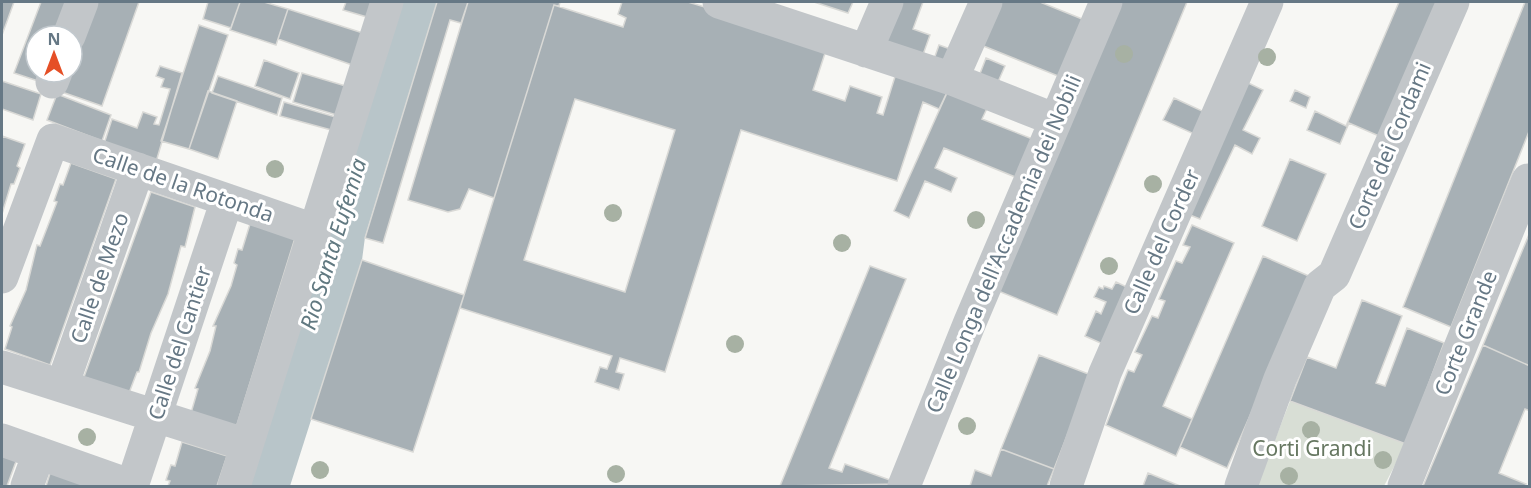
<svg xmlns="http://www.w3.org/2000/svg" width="1531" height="488" viewBox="0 0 1531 488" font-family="'Noto Sans',sans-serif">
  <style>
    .green { fill: #d8ded5 }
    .water { fill: #b8c5c9 }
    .building { fill: #a7b0b5; stroke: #d9d9d6; stroke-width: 1.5; fill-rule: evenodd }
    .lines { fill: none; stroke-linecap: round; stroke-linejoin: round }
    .minor { stroke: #c2c6c9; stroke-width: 33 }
    .tree { fill: #a7b1a3 }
    .labels { text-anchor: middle; stroke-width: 6; stroke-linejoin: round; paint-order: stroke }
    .street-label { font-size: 21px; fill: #667885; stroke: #fff }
    .park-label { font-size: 21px; fill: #667761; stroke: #fff }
    .water-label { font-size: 22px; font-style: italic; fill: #617981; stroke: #fff }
  </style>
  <rect width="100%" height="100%" fill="#f7f7f4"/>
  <path class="green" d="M1290,401L1406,444L1384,486H1257Z"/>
  <path class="water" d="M393,2H437L365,237L362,260L290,486H241Z"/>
  <path class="building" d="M2,2H14L2,35Z
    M41,2H74L61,36H36V72H48L44,83L14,73Z
    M91,2H139L102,106L59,91L72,72V54Z
    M208,2H240L231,28L203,19Z
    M240,2H264L288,9L276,45L230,30Z
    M346,2H372L367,17L343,10Z
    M437,2H468L461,23L450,20L383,243L365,238Z
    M468,2H560L559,6L554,5L494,198L469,189L460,209L448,212L408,200Z
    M622,2H688L828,44L813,90L845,101L850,86L882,97L877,113L883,115L898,67L951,84L939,109L923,102L897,181L741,130L665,372L620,358L616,372L624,374L619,390L595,382L600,367L607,369L612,356L460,308L554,5L623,27L626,18L618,14ZM575,99L675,130L625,292L524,260Z
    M814,2H853L848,13Z
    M892,2H923L913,29L930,35L920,63L872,48Z
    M995,2H1040L1092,23L1068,80L976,43Z
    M1110,2H1187L1057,315L991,288Z
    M1399,2H1446L1386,139L1349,123L1340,144L1307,130L1315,111L1346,126Z
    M1525,2H1530V129L1451,327L1403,307Z
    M288,9L366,34L355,66L278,39Z
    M199,25L228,35L189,149L161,141Z
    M939,45L953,50L947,66L933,62Z
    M986,58L1005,66L994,91L976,84Z
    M264,60L299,73L290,99L255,86Z
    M160,66L182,73L156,162L104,144L112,119L137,128L143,112L157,117L154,124L159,125L170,89L161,87L164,79L156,76Z
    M302,73L349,87L340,116L293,102Z
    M218,76L282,98L277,115L212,93Z
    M1242,80L1263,90L1243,130L1260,138L1252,154L1235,145L1200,219L1180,211Z
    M2,81L41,94L33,120L2,109Z
    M951,84L991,100L982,119L1035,140L1020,179L944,148L935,168L957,178L951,192L925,181L909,218L894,211Z
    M1295,90L1310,97L1306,108L1290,101Z
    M208,91L237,101L218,159L189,149Z
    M57,94L111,115L102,141L47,120Z
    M1174,98L1213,116L1203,138L1163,120Z
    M284,102L339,118L335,131L280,116Z
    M2,136L25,144L17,166L20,168L14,184H11L2,214Z
    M1290,159L1326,174L1297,241L1262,226Z
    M71,163L116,179L50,365L5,349L12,327L10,326L26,290L37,245L40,246L57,202L54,201L60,184L63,185Z
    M151,192L195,207L185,247L181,246L168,294L151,333L139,372H137L129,393L84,377Z
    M250,224L295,238L236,428L191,413L198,389L195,388L210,351L216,326H213L231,286L237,265L234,263L238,249L242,250Z
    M1192,225L1234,243L1163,406L1192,419L1176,456L1106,425L1128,370L1134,372L1142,355L1135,352L1152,316L1158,318L1165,301L1159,299L1176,261L1182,263L1190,247L1183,245Z
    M1530,232V366L1483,345Z
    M1263,256L1311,277L1227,468L1180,447Z
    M362,260L464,295L413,452L311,419Z
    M870,266L906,279L829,468L842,472L845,464L901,484L780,486Z
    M1116,282L1131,289L1105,345L1085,336L1096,311L1101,314L1106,302L1094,297L1099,287L1103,289L1104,286L1112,289Z
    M1362,300L1402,316L1376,383L1385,386L1407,328L1444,343L1406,444L1290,401L1307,357L1336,368Z
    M1483,345L1530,366V411L1525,409L1499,473L1526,484L1525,486H1423Z
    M1039,355L1091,375L1054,469L1001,449Z
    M182,442L227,456L217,486H168L170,481L166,480L171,465L175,466Z
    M1001,449L1054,469L1047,486H970L975,470L991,476Z
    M2,450L18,456L7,486H2Z
    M52,467L97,486H46Z
    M1148,473L1180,486H1143Z"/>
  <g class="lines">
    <path class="minor" d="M719,2L952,79L1056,120
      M69,36L82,2
      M866,51L887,2
      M952,79L986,2
      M52,82L56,72
      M2,277L53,140L314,230
      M2,367L247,445
      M62,386L138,169
      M2,440L132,486
      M27,486L39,453
      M132,486L227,200
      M234,486L387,2
      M904,486L970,322L1106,2
      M1066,486L1105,373L1267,2
      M1241,486L1280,379L1320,286L1334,275L1453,2
      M1404,486L1528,180"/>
  </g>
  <g class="tree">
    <circle cx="1124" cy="54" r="9"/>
    <circle cx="1267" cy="57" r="9"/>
    <circle cx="275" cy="169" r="9"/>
    <circle cx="1153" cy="184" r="9"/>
    <circle cx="613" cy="213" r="9"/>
    <circle cx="976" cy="220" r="9"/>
    <circle cx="842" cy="243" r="9"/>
    <circle cx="1109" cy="266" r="9"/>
    <circle cx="735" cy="344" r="9"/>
    <circle cx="967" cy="426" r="9"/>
    <circle cx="1311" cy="430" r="9"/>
    <circle cx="87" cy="437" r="9"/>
    <circle cx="1383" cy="460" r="9"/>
    <circle cx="320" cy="470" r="9"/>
    <circle cx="616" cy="474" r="9"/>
    <circle cx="1289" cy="476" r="9"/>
  </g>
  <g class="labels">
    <g class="street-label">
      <text transform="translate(1390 146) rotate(-67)" y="7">Corte dei Cordami</text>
      <text transform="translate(183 185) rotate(19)" y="7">Calle de la Rotonda</text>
      <text transform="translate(1162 242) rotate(-66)" y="7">Calle del Corder</text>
      <text transform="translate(1004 244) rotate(-67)" y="7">Calle Longa dell'Accademia dei Nobili</text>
      <text transform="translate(100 278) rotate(-71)" y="7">Calle de Mezo</text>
      <text transform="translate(1466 333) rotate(-68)" y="7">Corte Grande</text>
      <text transform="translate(180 343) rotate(-72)" y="7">Calle del Cantier</text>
    </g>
    <g class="park-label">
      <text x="1312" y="456">Corti Grandi</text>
    </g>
    <g class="water-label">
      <text transform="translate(333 244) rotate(-73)" y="8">Rio Santa Eufemia</text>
    </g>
  </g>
  <rect width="1531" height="488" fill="none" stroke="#667885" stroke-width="6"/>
  <g transform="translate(54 54)"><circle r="28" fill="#ffffff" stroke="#c2c9ce" stroke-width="1.5"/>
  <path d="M0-4.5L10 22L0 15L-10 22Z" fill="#e54f26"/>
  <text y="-9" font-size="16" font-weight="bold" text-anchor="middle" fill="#667885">N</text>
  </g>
</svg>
